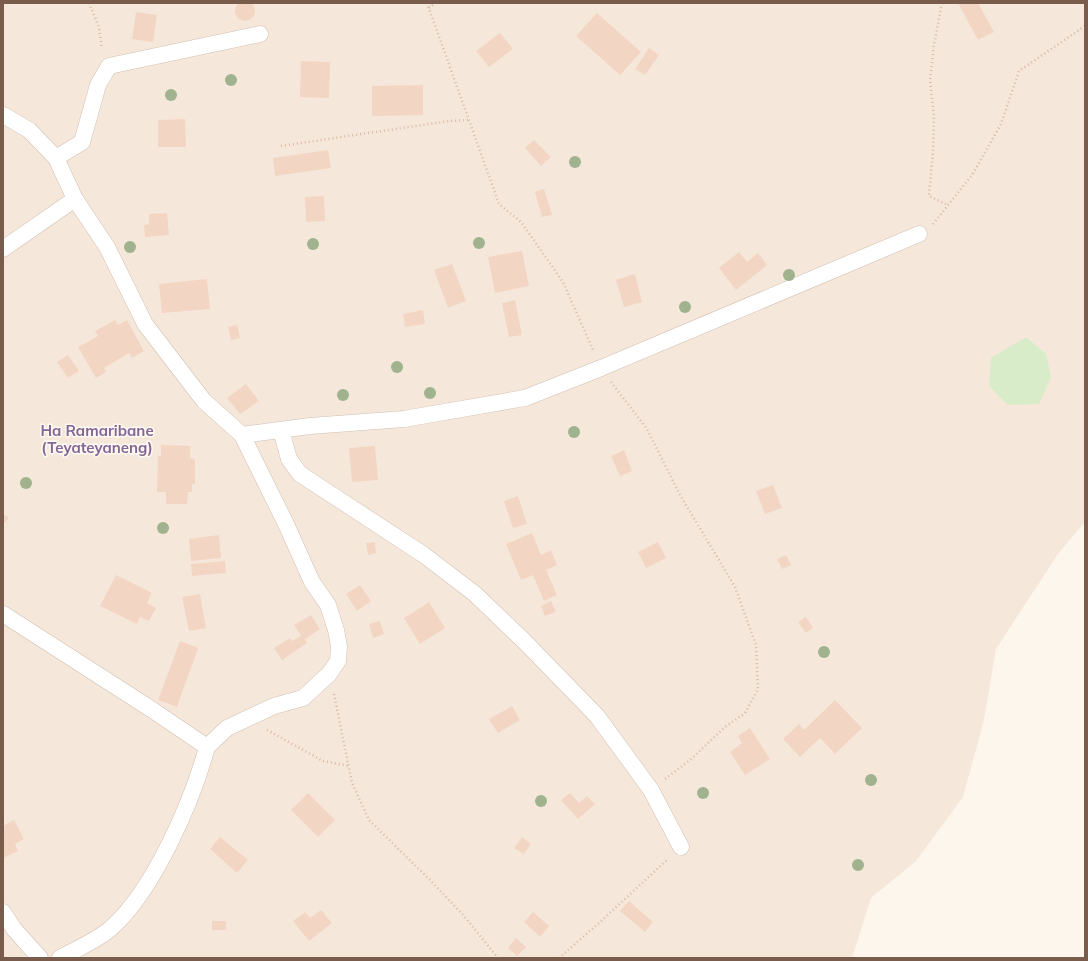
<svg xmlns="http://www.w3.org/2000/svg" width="1088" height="961" viewBox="0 0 1088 961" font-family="Mulish,sans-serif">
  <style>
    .residential { fill: #f5e8da }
    .green { fill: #d8ecc9 }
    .building { fill: #f3d5c3 }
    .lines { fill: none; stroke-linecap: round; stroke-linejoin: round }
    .street-casing { stroke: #d1beb0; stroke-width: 17 }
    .path { stroke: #d9b8a5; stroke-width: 2.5; stroke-dasharray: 1 3; stroke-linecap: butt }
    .street { stroke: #fff; stroke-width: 16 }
    .tree { fill: #a0b28e }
    .labels { text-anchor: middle; stroke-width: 3; stroke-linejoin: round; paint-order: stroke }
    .district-label { font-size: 15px; font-weight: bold; fill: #846695; stroke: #fffaf3 }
  </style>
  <rect width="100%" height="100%" fill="#fdf6ec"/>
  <path class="residential" d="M3,3H1085V522L1058,554L996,649L984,720L963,797L916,861L871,898L852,958H3Z"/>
  <path class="green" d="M1026,337L1046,354L1051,377L1039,404L1008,405L989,386L991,358Z"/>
  <path class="building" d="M235 11a10 10 0 1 1 20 0a10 10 0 1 1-20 0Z
    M958,3H978L994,32L978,40Z
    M136,12L157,15L153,42L132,39Z
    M597,13L641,52L620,75L576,36Z
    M500,33L513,49L489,67L476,51Z
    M649,48L659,55L645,75L635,69Z
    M301,61L330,62L329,98L300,97Z
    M423,85V115L372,116V86Z
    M185,119L186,147H158V120Z
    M534,140L551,157L541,166L525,148Z
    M328,150L331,168L275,176L273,158Z
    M544,189L552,215L542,217L535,192Z
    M324,196L325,221L306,222L305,197Z
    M167,213L169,235L145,237L144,225L149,224V214Z
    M522,251L529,286L495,293L488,257Z
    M739,252L747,262L758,253L767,265L736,290L719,268Z
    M452,264L466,301L448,308L434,270Z
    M635,274L642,302L624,307L616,280Z
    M207,279L210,309L162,313L159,284Z
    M515,300L522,335L509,337L502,303Z
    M423,310L425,324L405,327L403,314Z
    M115,320L118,325L127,320L144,351L132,358L129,353L104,368L106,372L96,378L78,347L98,336L95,331Z
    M237,325L240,338L231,340L228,327Z
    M68,355L79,371L68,378L57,362Z
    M246,384L259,401L240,414L227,398Z
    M161,445L190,446V458L195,459V484H192V492H188L187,504H166V492H157L158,456H161Z
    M375,446L378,480L352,482L349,448Z
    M624,450L632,471L620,476L611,456Z
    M773,485L782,508L765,514L756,491Z
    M518,496L527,524L513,528L504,501Z
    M3,513L9,518L3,524Z
    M532,533L541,555L551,550L557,565L546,570L557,595L544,601L533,575L521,580L506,544Z
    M219,535L221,558L191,561L189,539Z
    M375,542L376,553L368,555L366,543Z
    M658,542L666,558L646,568L638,552Z
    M786,555L791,565L782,569L777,559Z
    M225,561L226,573L192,576L191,564Z
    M116,575L152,593L147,603L156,608L149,621L140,617L137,624L100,606Z
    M360,585L371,601L357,611L346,594Z
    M200,594L206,628L189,631L182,597Z
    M551,601L556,612L545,616L541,606Z
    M429,602L445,628L420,644L404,618Z
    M311,615L320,629L305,639L307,643L282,660L274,648L290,638L292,641L301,636L294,625Z
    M806,617L813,628L806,633L798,622Z
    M380,621L384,634L373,638L369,624Z
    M180,641L198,648L177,707L158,700Z
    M835,700L862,728L835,754L820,738L800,757L783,739L799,724L804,730Z
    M512,706L520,720L498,733L489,719Z
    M750,728L770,759L745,775L730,752L742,743L738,736Z
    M308,793L335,820L318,837L291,810Z
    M570,793L579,803L587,796L595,804L578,819L561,800Z
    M14,820L24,839L15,844L18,851L3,858V826Z
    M220,837L248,860L237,873L210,849Z
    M522,837L531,844L524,854L514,848Z
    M629,901L653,922L645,932L620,911Z
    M321,910L332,923L309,941L293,921L305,912L310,918Z
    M533,912L549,926L540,937L524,922Z
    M212,921H226V930H212Z
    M516,938L526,947L517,956L508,948Z"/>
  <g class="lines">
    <defs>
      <path id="street" d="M3,115L29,130L56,158L75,199L107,247L145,324L204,401L242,435L286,524L312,582L328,605L336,630L339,646L338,661L329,674L303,698L274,706L227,728L207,747
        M56,158L82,142L98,85L109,66L260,34
        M3,249L75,199
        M281,430L289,459L300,474L424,555L475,594L525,642L597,716L651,790L681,847
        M242,435L310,426L404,419L525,398L601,368L919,234
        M3,614L151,709L207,747C192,802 153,892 110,929C96,941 76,949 60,958
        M3,912L14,929L40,958"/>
    </defs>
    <use href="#street" class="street-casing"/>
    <path class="path" d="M89,3L99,27L102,49
      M427,3L499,204L521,222L563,282L594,352
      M942,3L934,45L930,81L934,116L933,151L929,196L948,205
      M429,8L435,3
      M281,146L449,121L468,120
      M933,224L972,175L1001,124L1019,71L1085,26
      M611,382L647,429L680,495L735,587L756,645L758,689L745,713L725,727L690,760L665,779
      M334,694L352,783L369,820L430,880L464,916L498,958
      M267,730L323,761L349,766
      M559,958L599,923L668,859"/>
    <use href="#street" class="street"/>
  </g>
  <g class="tree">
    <circle cx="231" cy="80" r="6"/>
    <circle cx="171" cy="95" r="6"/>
    <circle cx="575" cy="162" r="6"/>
    <circle cx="479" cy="243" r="6"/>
    <circle cx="313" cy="244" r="6"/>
    <circle cx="130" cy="247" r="6"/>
    <circle cx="789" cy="275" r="6"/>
    <circle cx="685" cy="307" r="6"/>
    <circle cx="397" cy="367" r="6"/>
    <circle cx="430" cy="393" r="6"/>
    <circle cx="343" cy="395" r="6"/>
    <circle cx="574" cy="432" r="6"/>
    <circle cx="26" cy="483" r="6"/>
    <circle cx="163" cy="528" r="6"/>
    <circle cx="824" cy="652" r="6"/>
    <circle cx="871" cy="780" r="6"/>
    <circle cx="703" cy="793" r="6"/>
    <circle cx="541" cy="801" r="6"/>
    <circle cx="858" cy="865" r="6"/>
  </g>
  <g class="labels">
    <g class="district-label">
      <text x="97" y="436">Ha Ramaribane<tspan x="97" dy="17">(Teyateyaneng)</tspan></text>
    </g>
  </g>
  <rect width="1088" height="961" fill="none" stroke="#7a5c4d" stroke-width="8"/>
</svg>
